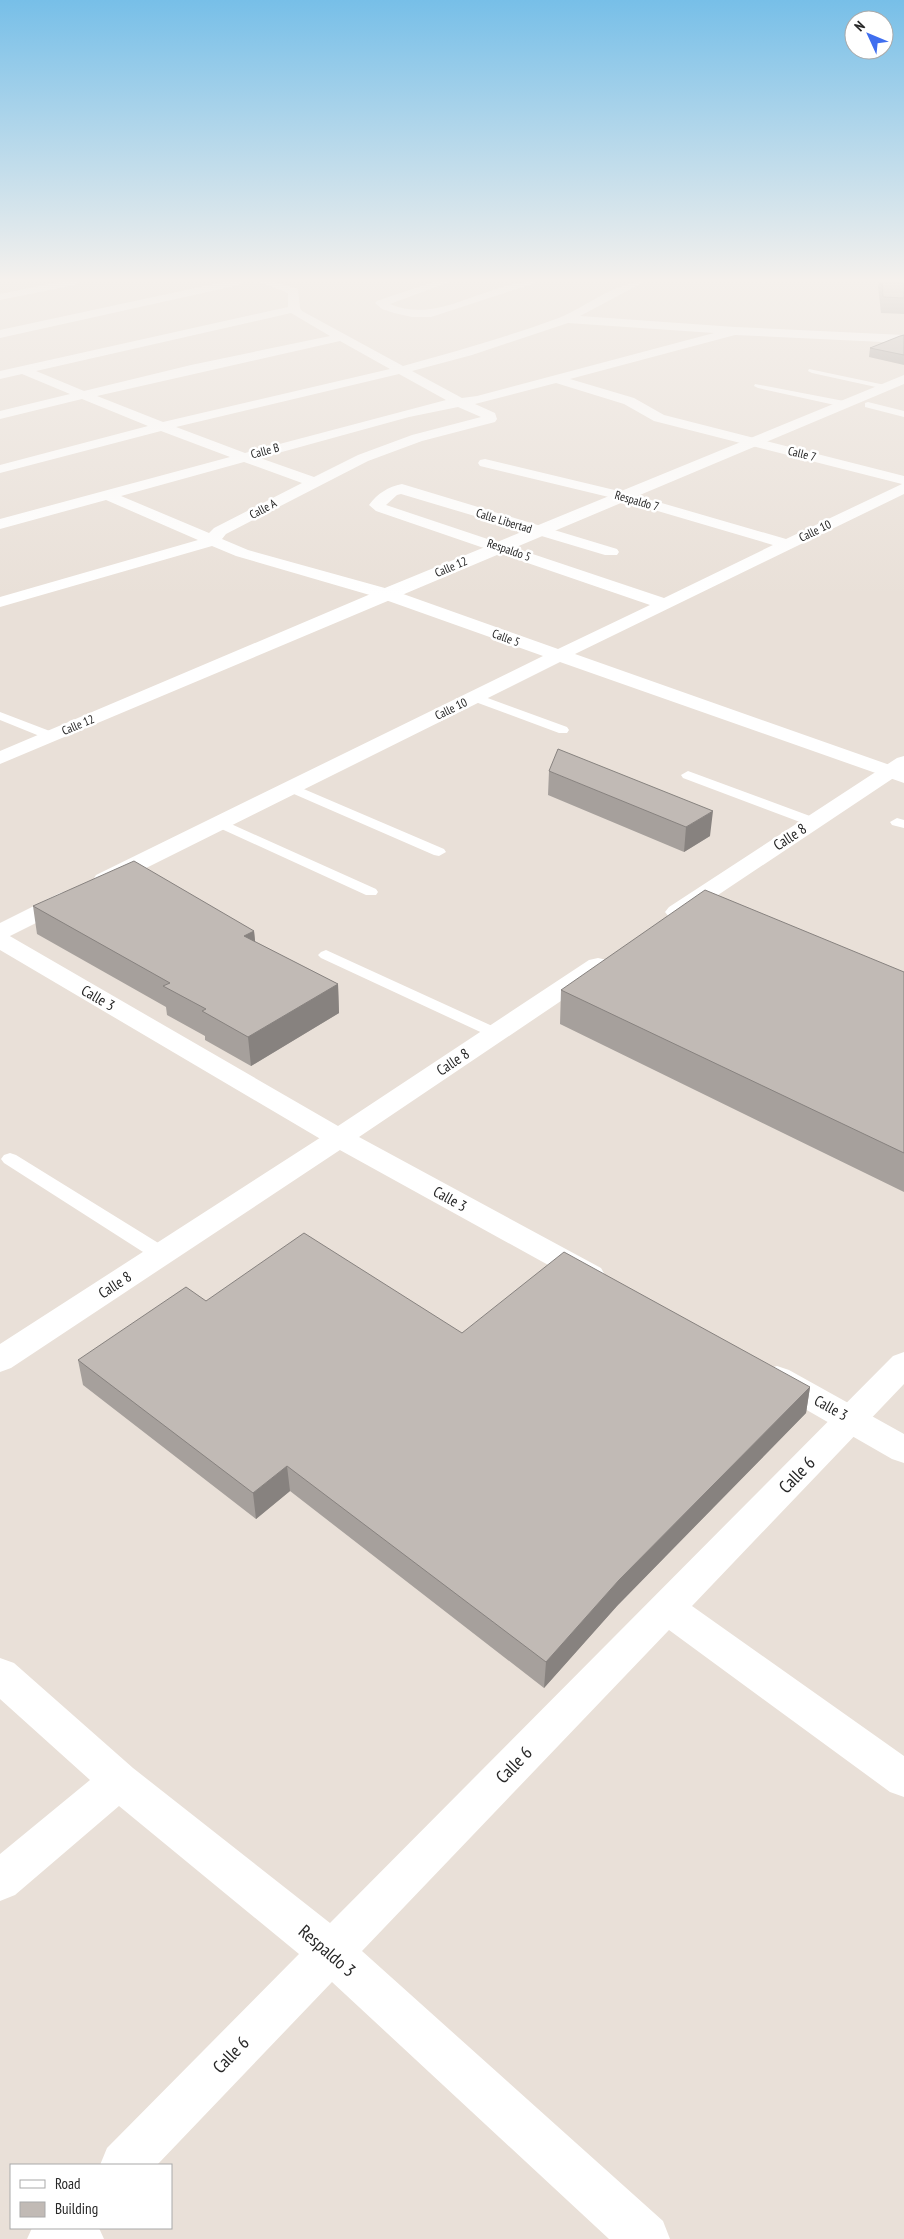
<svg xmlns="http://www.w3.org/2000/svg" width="904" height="2239" viewBox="0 0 904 2239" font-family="'PT Sans Narrow',sans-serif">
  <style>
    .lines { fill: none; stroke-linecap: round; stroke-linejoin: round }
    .lane { fill: #fff; fill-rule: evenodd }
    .street { fill: #fff; fill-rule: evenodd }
    .secondary { fill: #fff; fill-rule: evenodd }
    .wall { fill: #a6a09c }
    .shaded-wall { fill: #87827f }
    .building { fill: #c1bab5; stroke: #87827f }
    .labels { text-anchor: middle; stroke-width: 5; stroke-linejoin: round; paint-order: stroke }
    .far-street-label { font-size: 12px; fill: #272727; stroke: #fff }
    .street-label { font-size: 15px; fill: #272727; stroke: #fff }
    .near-street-label { font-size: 18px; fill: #272727; stroke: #fff }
  </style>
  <rect width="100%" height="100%" fill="#e9e0d8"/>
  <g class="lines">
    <path class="lane" d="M809,369L885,385L889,387L885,389L812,373L808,371Z
      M755,384L844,401L848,404L844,407L758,388L754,386Z
      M868,402L904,411V417L865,407V403Z
      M474,693L567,727L569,730L567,733H559L470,700L468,697L470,694Z
      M0,712L55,733L57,736L51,740L47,739L0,720Z
      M688,771L818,819L820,822L818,825H808L683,778L681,775Z
      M292,784L444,849L446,852L439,856L434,855L287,791L285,788L287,785Z
      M897,818L904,820V828L892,825L890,822Z
      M220,819L376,889L378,892L376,895H366L215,826L213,823Z
      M326,950L501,1030L503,1033L501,1036H489L321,958L318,955L321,952Z
      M10,1153L16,1155L168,1249L171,1254L168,1259L161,1260L154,1259L4,1163L1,1159L4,1155Z
      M64,2228H99L104,2239H69Z"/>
    <path class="street" d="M58,282H80L75,285L0,300V294Z
      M223,282H244L239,285L0,338V330Z
      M259,282H276L298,289L300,308L302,311L403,366C453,352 504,338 553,320C584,310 612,282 644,282L580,316L735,327L904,335V343L735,335L570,379L634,398L664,415L904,476V494L575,654L904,770V783L560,662L112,885L104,887L96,885L93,880L96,875L543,656L380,598L236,556L212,546L0,607V597L198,540L106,500L0,529V519L230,457L161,431L0,473V465L148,426L82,399L0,419V411L70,394L22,374L0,379V371L288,307V293ZM291,313L330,336L191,365L84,391L36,371ZM568,323L714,333L477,396L462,398L412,371L472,355ZM340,341L390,369L163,422L97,396ZM399,374L446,400L245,453L176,427ZM556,383L624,404L654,421L902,484L786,539L627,493L485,459L480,460L478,463L480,466L617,499L773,545L664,598L386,505L397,495L401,494L605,555H617L619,552L617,549L402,484C388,487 378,493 369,505L376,511L650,605L558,649L392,590L248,550L222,539L226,534L368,461L422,441L495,422L497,419L495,413L475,404ZM458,407L481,417L412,435L358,455L314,477L260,458L409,417ZM244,462L302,483L214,528L209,533L121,496Z
      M433,282H449L390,304C439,325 485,282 533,282L532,284L431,317H412L394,313L382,309L375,303L377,301Z
      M68,891L76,893L80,898L76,903L8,937L0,939V923L60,893Z
      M339,1129L349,1132L353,1138L349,1144L11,1368L0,1372V1344L329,1132Z
      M904,1352V1384L692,1606L904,1756V1797L890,1792L669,1630L362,1951L663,2221L670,2239H609L332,1982L157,2165H100L107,2148L299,1954L119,1806L15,1895L0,1901V1854L90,1780L0,1699V1658L14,1663L133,1768L330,1923L893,1356Z
      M32,2228H88L83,2239H27Z"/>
    <path class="secondary" d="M904,375V384L0,764V751L380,590Z
      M904,756V771L685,917L677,919L669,917L665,912L669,907L897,758Z
      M0,933L8,935L338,1126L589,960L598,958L607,960L610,965L607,970L359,1137L601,1268L605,1275L601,1282L590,1285L579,1282L329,1144L0,950Z
      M777,1366L789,1370L904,1434V1463L892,1459L765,1386L761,1378L765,1370Z"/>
  </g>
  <path class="wall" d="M879,282H904V314L881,313L878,286Z
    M904,335V365L869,357L870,348Z
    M549,771L710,836L684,852L548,795Z
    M33,906L254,931L255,942L338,984L339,1013L251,1066L205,1040V1036L167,1015L166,1007L37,934Z
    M904,972V1192L560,1024L561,990Z
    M206,1301L462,1333L810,1387L806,1413L617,1606L544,1688L290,1491L256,1519L83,1385L78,1360Z"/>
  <path class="shaded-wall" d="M713,811L710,836L684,852L686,827Z
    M254,931L257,959L244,936Z
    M338,984L339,1013L251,1066L248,1037Z
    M810,1387L806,1413L617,1606L544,1688L546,1662L619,1580Z
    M287,1466L290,1491L256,1519L253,1493Z"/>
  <path class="building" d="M882,282H904V298L883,297Z
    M904,335V355L870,348L900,336Z
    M558,749L713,811L686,827L549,771Z
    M134,861L254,931L244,936L338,984L248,1037L202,1011L206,1009L163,986L170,983L33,906Z
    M705,890L904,972V1153L561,990Z
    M304,1233L462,1333L564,1252L810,1387L619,1580L546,1662L287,1466L253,1493L78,1360L186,1287L206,1301Z"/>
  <linearGradient id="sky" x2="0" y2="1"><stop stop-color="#77bfe8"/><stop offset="0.47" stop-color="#f5f1ed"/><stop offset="1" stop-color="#f5f1ed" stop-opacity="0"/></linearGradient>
  <rect width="904" height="596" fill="url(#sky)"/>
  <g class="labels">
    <g class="far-street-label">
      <text transform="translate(265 451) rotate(-15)" y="4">Calle B</text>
      <text transform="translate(802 454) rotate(14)" y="4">Calle 7</text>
      <text transform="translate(637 501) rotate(16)" y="4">Respaldo 7</text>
      <text transform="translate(263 509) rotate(-28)" y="4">Calle A</text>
      <text transform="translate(504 521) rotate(17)" y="4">Calle Libertad</text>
      <text transform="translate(815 531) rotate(-26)" y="4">Calle 10</text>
      <text transform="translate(509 550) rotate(19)" y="4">Respaldo 5</text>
      <text transform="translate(451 567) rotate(-23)" y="4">Calle 12</text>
      <text transform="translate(506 638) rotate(20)" y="4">Calle 5</text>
      <text transform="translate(451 709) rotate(-26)" y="4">Calle 10</text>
      <text transform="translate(78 725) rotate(-23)" y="4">Calle 12</text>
    </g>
    <g class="street-label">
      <text transform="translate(790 837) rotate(-33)" y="5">Calle 8</text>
      <text transform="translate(98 998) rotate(30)" y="5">Calle 3</text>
      <text transform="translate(453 1062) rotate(-34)" y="5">Calle 8</text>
      <text transform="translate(450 1199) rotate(29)" y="5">Calle 3</text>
      <text transform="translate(115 1285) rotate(-33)" y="5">Calle 8</text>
      <text transform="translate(831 1408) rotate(29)" y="5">Calle 3</text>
    </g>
    <g class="near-street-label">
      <text transform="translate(797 1475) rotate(-46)" y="6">Calle 6</text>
      <text transform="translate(514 1765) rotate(-46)" y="6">Calle 6</text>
      <text transform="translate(327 1951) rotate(41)" y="6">Respaldo 3</text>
      <text transform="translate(231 2055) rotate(-46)" y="6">Calle 6</text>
    </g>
  </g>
  <rect x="10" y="2164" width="162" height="65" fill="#ffffff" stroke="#a9a9a9"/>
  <rect x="20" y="2180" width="25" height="8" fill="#ffffff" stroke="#a9a9a9"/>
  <text x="55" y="2189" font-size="15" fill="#272727">Road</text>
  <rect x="20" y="2202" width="25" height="15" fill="#c1bab5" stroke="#a9a9a9"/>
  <text x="55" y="2214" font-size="15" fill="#272727">Building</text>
  <g transform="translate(869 35) rotate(314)"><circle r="24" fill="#ffffff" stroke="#a9a9a9"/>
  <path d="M0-4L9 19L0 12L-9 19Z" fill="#3f6eef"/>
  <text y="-8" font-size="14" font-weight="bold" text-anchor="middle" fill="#272727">N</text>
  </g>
</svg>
